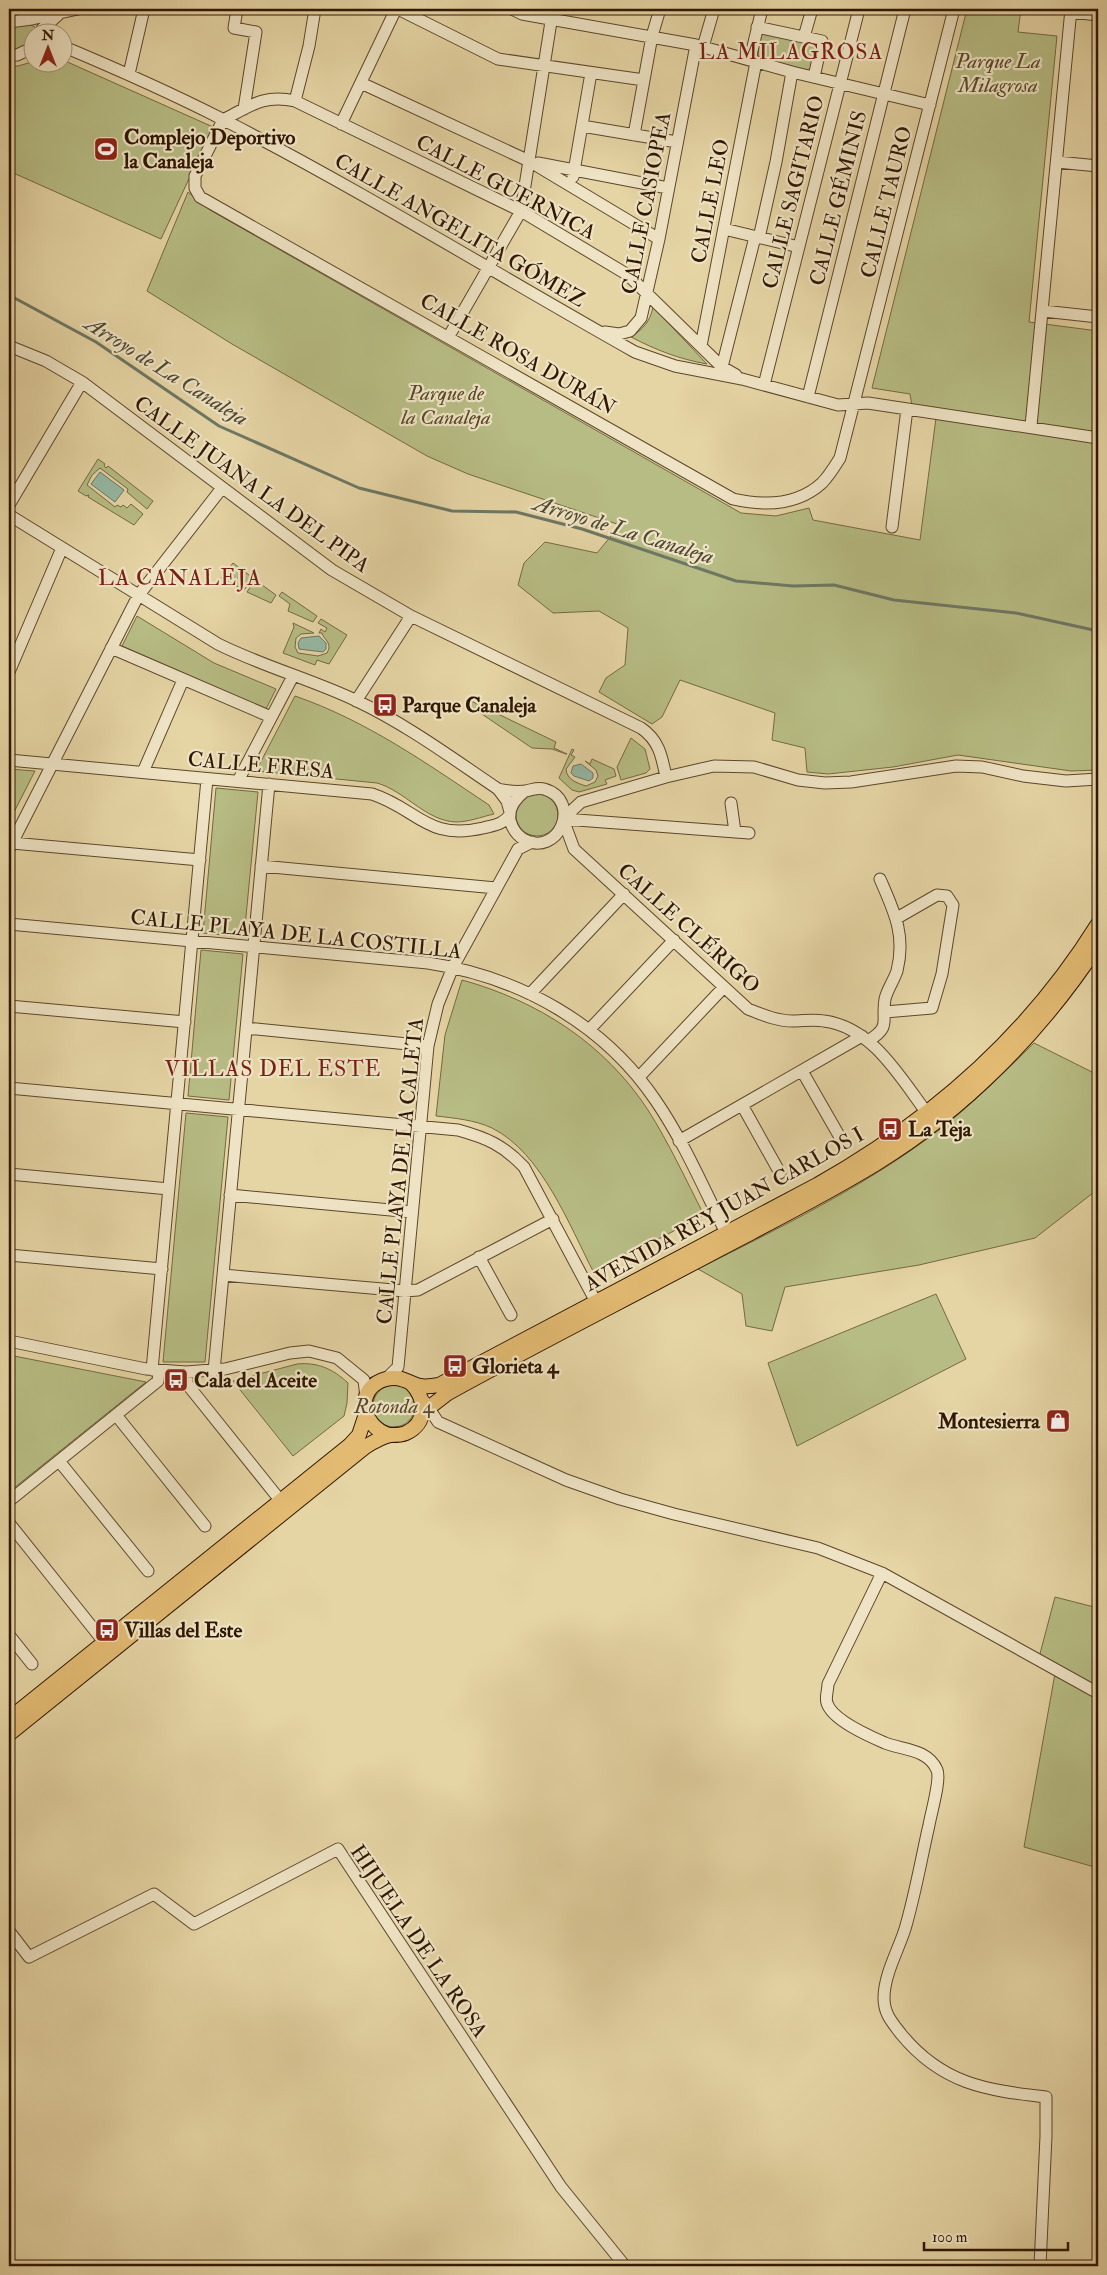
<svg xmlns="http://www.w3.org/2000/svg" width="1107" height="2275" viewBox="0 0 1107 2275" font-family="'IM FELL Double Pica',serif">
  <style>
    .green { fill: #b7bc84; stroke: #746942 }
    .water { fill: #96b8a5; stroke: #6d7763 }
    .lines { fill: none; stroke-linecap: round; stroke-linejoin: round }
    .stream { stroke: #6d7763; stroke-width: 3 }
    .minor-casing { stroke: #5d462a; stroke-width: 13 }
    .major-casing { stroke: #301601; stroke-width: 16 }
    .minor { stroke: #eee3c4; stroke-width: 11 }
    .major { stroke: #e2ba72; stroke-width: 14 }
    .labels { text-anchor: middle; stroke-width: 4.5; stroke-linejoin: round; paint-order: stroke }
    .park-label { font-size: 21px; font-style: italic; fill: #584828; stroke: #eee3c4 }
    .poi-label { font-size: 21px; font-weight: bold; fill: #301601; stroke: #eee3c4; text-anchor: start }
    .street-label { font-size: 21px; fill: #301601; stroke: #eee3c4 }
    .neighbourhood-label { font-size: 22px; letter-spacing: 1px; fill: #7a1f14; stroke: #eee3c4 }
    .water-label { font-size: 22px; font-style: italic; fill: #4f4732; stroke: #eee3c4 }
  </style>
  <rect width="100%" height="100%" fill="#e5d4a4"/>
  <filter id="stains"><feTurbulence type="fractalNoise" baseFrequency=".004" numOctaves="4"/><feColorMatrix values="0 0 0 0 .2 0 0 0 0 .09 0 0 0 0 .02 0 0 0 .5 -.17"/></filter>
  <radialGradient id="worn" r=".72"><stop offset=".6" stop-color="#630" stop-opacity="0"/><stop offset="1" stop-color="#630" stop-opacity=".3"/></radialGradient>
  <path class="green" d="M967,9H1021L1018,32L1057,36L1029,322L1098,331V770L1071,771L958,755L893,767L828,774L807,772L805,748L772,740L775,713L680,680L662,717L652,724L599,692L606,678L625,665L628,628L599,611L553,613L518,585L524,563L545,542L597,553L620,525L468,474L427,456L232,344L147,291L188,192L210,210L741,513L776,516L809,508L813,520L920,540L936,418L912,406L910,394L872,388Z
    M29,24L35,27L36,32H32V43L25,48L9,50V27Z
    M767,32L816,43L814,69L809,71L762,60L758,55L761,35Z
    M63,60L213,127L161,239L9,171V66H18L32,62H62Z
    M653,307L707,364C679,359 656,350 631,337C643,329 650,322 653,307Z
    M98,459L105,464L104,466L106,468L108,466L153,501L147,509L127,492L128,489L100,468L92,475L87,485L115,507L117,505L121,507L123,505L127,508L131,504L143,514L134,525L88,497L89,495L86,496L78,491Z
    M233,563L253,578L244,590L221,578Z
    M255,580L276,595L271,603L247,592Z
    M282,592L317,616L313,622L288,611L290,604L279,596Z
    M137,616L214,663L276,689L266,709L122,646Z
    M321,619L347,635L329,664L317,660L315,665L283,653L294,627L293,623L314,633L301,634L296,638L295,647L298,653L318,656L327,653C333,643 324,640 322,633H319L321,629L325,632L327,628L318,623Z
    M295,696C367,721 426,763 489,805L494,814C481,817 468,822 456,822C426,821 405,791 377,783L256,771Z
    M469,700L556,742L554,748L567,754H566L552,749L532,748L467,704Z
    M631,738L645,749L650,769L646,773L621,780L617,767Z
    M572,749L574,750L571,755L575,757L566,769C567,780 577,783 586,786L595,782L598,776L596,770L585,761L590,764L592,759L614,769L616,776L605,780L607,784L579,792L572,790L559,778Z
    M9,769L35,771L9,822Z
    M216,788L258,792L244,937L203,933Z
    M516 815a21 21 0 1 1 42 0a21 21 0 1 1-42 0Z
    M201,950L243,954L229,1100L188,1096Z
    M462,980C538,1001 604,1043 648,1110C669,1143 686,1180 704,1215L594,1273C569,1225 542,1153 492,1128C475,1120 454,1118 436,1116L445,1035Z
    M1034,1043L1098,1075V1189L1035,1238L919,1265L785,1287L772,1331L746,1326L742,1294L698,1269C779,1228 862,1188 935,1133C971,1106 1002,1074 1034,1043Z
    M186,1113L228,1117L205,1362H163Z
    M936,1294L966,1359L797,1446L768,1363Z
    M9,1355L146,1382L9,1492Z
    M297,1364C318,1362 333,1369 348,1383L347,1403L344,1416L293,1456L233,1381Z
    M373 1406a21 21 0 1 1 42 0a21 21 0 1 1-42 0Z
    M1055,1597L1098,1608V1868L1024,1847L1056,1668L1037,1665Z"/>
  <path class="water" d="M100,472L124,490L115,502L91,484Z
    M319,636L326,643V649L323,652L299,649L298,643L301,638Z
    M581,764L593,773V778L589,781L574,776L571,773L573,766Z"/>
  <g class="lines">
    <path class="stream" d="M9,295L96,342L219,426L359,488L452,511L516,512L582,529L736,581L793,586L834,585L894,600L1016,613L1098,631"/>
    <defs>
      <path id="minor" d="M237,9L234,28L256,32L244,109
        M398,9L498,59L644,80
        M512,9L522,14L696,45L792,72L930,105
        M1071,12L1098,15
        M9,22L32,19L78,9
        M757,27L822,41L814,77
        M42,29L58,15
        M804,37L812,9
        M62,46C117,69 171,93 224,120C364,192 498,275 635,352L675,366L742,379L838,405L868,403L1098,438
        M703,47L714,9
        M9,55H17L32,48
        M750,59L762,9
        M129,74L144,9
        M361,83L529,161L659,239
        M295,101L309,46L315,9
        M223,120L195,176V188L200,197L733,499C764,506 797,506 822,483C829,476 835,466 840,458L954,9
        M223,120C250,106 264,94 295,101L521,211L628,275L722,367L736,375
        M341,124L396,9
        M582,126L677,142
        M634,135L652,36L660,9
        M1057,162L1098,166
        M538,163L668,188
        M573,177L591,73
        M724,229L799,247
        M759,238L776,162L792,72
        M1043,311L1098,317
        M605,332L619,334L630,331L641,318L659,239L696,45
        M449,336L521,211L553,9
        M9,346L46,361L82,382L332,570L411,616L641,728C659,740 662,757 666,777
        M701,346L756,62
        M722,367L755,237
        M764,385L859,9
        M808,397L905,9
        M1031,426L1071,9
        M9,505L82,382
        M9,515L218,644C262,666 310,679 355,700C406,724 452,758 498,789L507,801L510,812
        M892,527L907,409
        M111,648L271,717
        M9,672L62,548
        M356,701L411,616
        M9,760L372,794C418,809 427,841 483,828C494,825 502,825 510,815
        M143,772L183,680
        M238,781L293,676
        M498,789C507,791 516,792 525,791C532,790 537,787 544,789C583,800 559,859 523,839C517,835 512,828 510,820C508,808 516,798 525,791
        M731,803L735,832
        M564,818L581,802L666,777L714,766L754,767L798,780L825,783L851,782L956,766L982,767L1023,776L1066,781L1098,779
        M564,819L749,833
        M564,822L574,849L748,1009C763,1015 777,1021 793,1021C803,1021 814,1019 824,1021C872,1027 900,1077 927,1113
        M12,843L200,860
        M9,849L138,596L222,488
        M261,866L496,888
        M9,924L428,963C520,977 604,1024 656,1101C684,1142 704,1189 726,1233
        M530,994L624,894
        M9,1006L185,1022
        M885,1012L932,1008L942,974L953,905L947,896L937,895L897,918
        M246,1028L428,1046
        M589,1030L674,940
        M868,1041C892,1026 881,1022 885,999C887,990 894,980 897,971C906,935 894,911 880,879
        M802,1071L841,1139
        M639,1077L724,987
        M9,1088L458,1130C487,1138 503,1145 524,1167L596,1302
        M742,1105L780,1173
        M679,1141L862,1036
        M9,1174L169,1189
        M230,1195L412,1212
        M9,1255L162,1269
        M479,1257L511,1315
        M223,1275L405,1291L418,1290L553,1219
        M9,1341L146,1369L186,1372L225,1369L290,1353L309,1351L337,1358L364,1380L366,1398
        M152,1370L207,779
        M214,1371L269,784
        M186,1372L187,1384L280,1500
        M386,1379L398,1367L428,1046L438,1004L453,967L518,849L532,842
        M424,1401L438,1422L566,1480L620,1499L674,1514L818,1548L882,1573L1098,1693
        M116,1415L205,1526
        M59,1461L148,1571
        M9,1501L158,1381L159,1371
        M9,1523L104,1642
        M882,1573L828,1684C828,1690 825,1698 827,1703C832,1720 869,1736 885,1743C903,1750 928,1749 937,1770C941,1780 931,1813 929,1825C921,1860 915,1895 905,1929C898,1951 884,1975 884,1998C884,2014 892,2022 901,2034C942,2084 985,2090 1046,2097V2136L1040,2266
        M9,1635L32,1664
        M9,1931L29,1957L154,1894L194,1924L338,1849L561,2187L625,2266"/>
      <path id="major" d="M422,1413L448,1393C537,1344 628,1298 718,1250C771,1222 825,1195 877,1163C965,1109 1041,1032 1098,945
        M389,1435C360,1426 355,1387 386,1379C400,1375 408,1383 420,1386C426,1387 433,1386 439,1385L817,1185C931,1121 1029,1035 1098,924
        M9,1719L350,1445L359,1435L366,1414
        M9,1734L365,1447C373,1442 381,1437 391,1435C396,1435 401,1435 406,1433C428,1423 426,1398 411,1383"/>
    </defs>
    <use href="#minor" class="minor-casing"/>
    <use href="#major" class="major-casing"/>
    <use href="#minor" class="minor"/>
    <use href="#major" class="major"/>
  </g>
  <defs>
    <symbol id="stadium-square" viewBox="-11 -11 22 22"><rect x="-9" y="-9" width="18" height="18" rx="4" fill="#8f2418" stroke="#eee3c4"/><path d="M0-5a6.5 5 0 1 0 0 10a6.5 5 0 1 0 0-10ZM-3.5-1.8h7v3.6h-7Z" fill="#fff"/></symbol>
    <symbol id="bus-square" viewBox="-11 -11 22 22"><rect x="-9" y="-9" width="18" height="18" rx="4" fill="#8f2418" stroke="#eee3c4"/><path d="M-5-6H5V4H4V6H2V4H-2V6H-4V4H-5ZM-3.5-4V0h7V-4ZM-3.5 1.2v1.5H-2V1.2ZM2 1.2v1.5H3.5V1.2Z" fill="#fff"/></symbol>
    <symbol id="shop-square" viewBox="-11 -11 22 22"><rect x="-9" y="-9" width="18" height="18" rx="4" fill="#8f2418" stroke="#eee3c4"/><path d="M-5-2.5h2.3a2.7 3.5 0 0 1 5.4 0H5L5.5 6h-11ZM-1.5-2.5h3a1.5 2.3 0 0 0-3 0Z" fill="#fff"/></symbol>
  </defs>
  <g fill-rule="evenodd">
    <use href="#stadium-square" x="92" y="135" width="28" height="28"/>
    <use href="#bus-square" x="371" y="691" width="28" height="28"/>
    <use href="#bus-square" x="876" y="1115" width="28" height="28"/>
    <use href="#bus-square" x="441" y="1352" width="28" height="28"/>
    <use href="#bus-square" x="162" y="1366" width="28" height="28"/>
    <use href="#shop-square" x="1044" y="1407" width="28" height="28"/>
    <use href="#bus-square" x="93" y="1616" width="28" height="28"/>
  </g>
  <g class="labels">
    <g class="park-label">
      <text x="998" y="68">Parque La<tspan x="998" dy="24">Milagrosa</tspan></text>
      <text x="446" y="400">Parque de<tspan x="446" dy="24">la Canaleja</tspan></text>
      <text x="394" y="1413">Rotonda 4</text>
    </g>
    <g class="poi-label">
      <text x="124" y="144">Complejo Deportivo<tspan x="124" dy="24">la Canaleja</tspan></text>
      <text x="402" y="712">Parque Canaleja</text>
      <text x="908" y="1136">La Teja</text>
      <text x="472" y="1373">Glorieta 4</text>
      <text x="194" y="1387">Cala del Aceite</text>
      <text x="1040" y="1428" text-anchor="end">Montesierra</text>
      <text x="124" y="1637">Villas del Este</text>
    </g>
    <g class="street-label">
      <text transform="translate(506 187) rotate(28)" y="7">CALLE GUERNICA</text>
      <text transform="translate(793 192) rotate(-76)" y="7">CALLE SAGITARIO</text>
      <text transform="translate(838 198) rotate(-76)" y="7">CALLE GÉMINIS</text>
      <text transform="translate(710 201) rotate(-79)" y="7">CALLE LEO</text>
      <text transform="translate(886 202) rotate(-76)" y="7">CALLE TAURO</text>
      <text transform="translate(646 203) rotate(-79)" y="7">CALLE CASIOPEA</text>
      <text transform="translate(460 230) rotate(30)" y="7">CALLE ANGELITA GÓMEZ</text>
      <text transform="translate(518 354) rotate(30)" y="7">CALLE ROSA DURÁN</text>
      <text transform="translate(252 484) rotate(36)" y="7">CALLE JUANA LA DEL PIPA</text>
      <text transform="translate(261 765) rotate(5)" y="7">CALLE FRESA</text>
      <text transform="translate(689 928) rotate(42)" y="7">CALLE CLÉRIGO</text>
      <text transform="translate(296 934) rotate(6)" y="7">CALLE PLAYA DE LA COSTILLA</text>
      <text transform="translate(400 1171) rotate(-84)" y="7">CALLE PLAYA DE LA CALETA</text>
      <text transform="translate(724 1209) rotate(-29)" y="7">AVENIDA REY JUAN CARLOS I</text>
      <text transform="translate(419 1941) rotate(56)" y="7">HIJUELA DE LA ROSA</text>
    </g>
    <g class="neighbourhood-label">
      <text x="791" y="59">LA MILAGROSA</text>
      <text x="180" y="585">LA CANALEJA</text>
      <text x="273" y="1076">VILLAS DEL ESTE</text>
    </g>
    <g class="water-label">
      <text transform="translate(167 370) rotate(32)" y="8">Arroyo de La Canaleja</text>
      <text transform="translate(624 529) rotate(17)" y="8">Arroyo de La Canaleja</text>
    </g>
  </g>
  <rect width="1107" height="2275" fill="none" stroke="#e5d4a4" stroke-width="30"/>
  <rect x="10" y="10" width="1087" height="2255" fill="none" stroke="#301601" stroke-width="2.5"/>
  <rect x="15" y="15" width="1077" height="2245" fill="none" stroke="#301601"/>
  <g transform="translate(48 48)"><circle r="24" fill="#eee3c4" stroke="#a29176"/>
  <path d="M0-4L9 19L0 12L-9 19Z" fill="#8f2418"/>
  <text y="-8" font-size="14" font-weight="bold" text-anchor="middle" fill="#301601">N</text>
  </g>
  <path d="M924 2242v8h144v-8" fill="none" stroke="#301601" stroke-width="2.5"/>
  <text x="932" y="2242" font-size="15" fill="#301601" stroke="#eee3c4" stroke-width="4" paint-order="stroke">100 m</text>
  <rect width="100%" height="100%" filter="url(#stains)"/>
  <rect width="100%" height="100%" fill="url(#worn)"/>
</svg>
